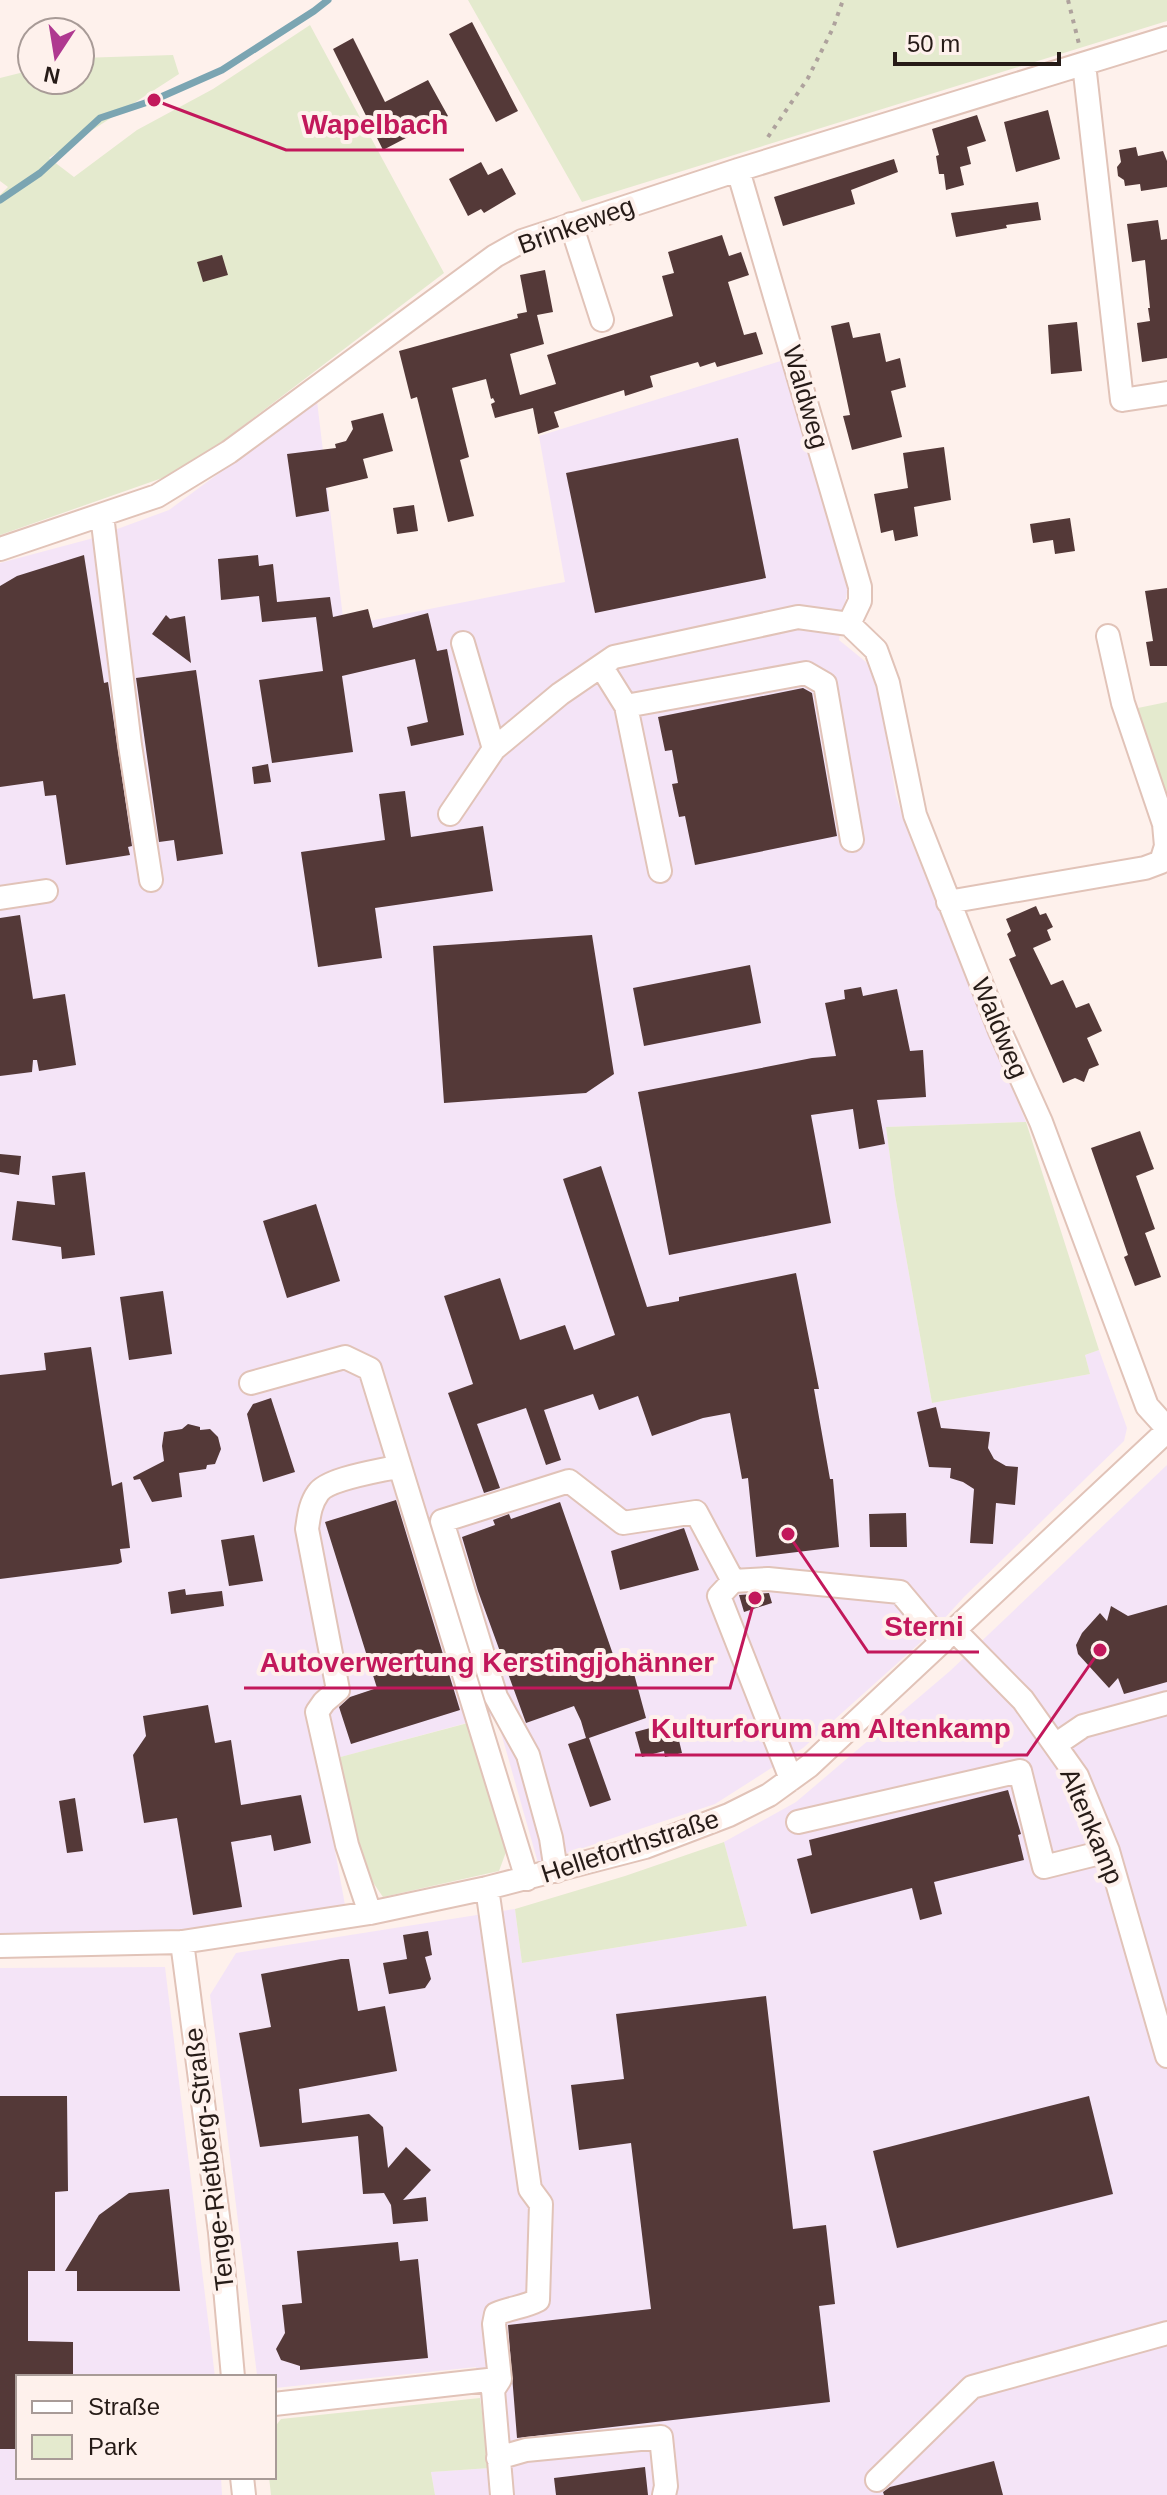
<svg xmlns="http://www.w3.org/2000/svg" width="1167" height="2495" viewBox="0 0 1167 2495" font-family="Arial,sans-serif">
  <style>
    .industrial { fill: #f4e4f7 }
    .green { fill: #e4eace }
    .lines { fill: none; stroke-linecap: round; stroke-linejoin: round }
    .stream { stroke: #7ba5b2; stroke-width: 7 }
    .building { fill: #543938 }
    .minor-casing { stroke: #e1c3b8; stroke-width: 26 }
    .path { stroke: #aea29d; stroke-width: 4; stroke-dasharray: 4 6; stroke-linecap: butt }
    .minor { stroke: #fff; stroke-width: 22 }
    .labels { text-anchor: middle; stroke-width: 8; stroke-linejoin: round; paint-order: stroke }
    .street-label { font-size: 26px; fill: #261b17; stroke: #fef1ec }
    .leader { fill: none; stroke: #c2185b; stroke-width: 3 }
    .callout-dot { fill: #c2185b; stroke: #fef1ec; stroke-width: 3 }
    .callout-label { font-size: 28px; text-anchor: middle; font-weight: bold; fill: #c2185b; stroke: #fef1ec; stroke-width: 8; stroke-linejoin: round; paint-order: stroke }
  </style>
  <rect width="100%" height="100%" fill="#fef1ec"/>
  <path class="industrial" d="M784,360L848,586L839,640L866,662L878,688L896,796L911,841L1026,1122L886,1127L895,1195L932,1403L1090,1374L1085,1355L1099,1350L1127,1428L1124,1441L964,1597L932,1632L803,1748L715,1804L538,1863L496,1715L319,1763L345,1905L163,1933L0,1936V563L90,539L169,510L317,401L344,626L565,582L539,436Z
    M1167,1465V2495H435L431,2472L490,2468L476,2367L275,2388L274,2377L257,2375L210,1995L236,1953L515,1909L522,1963L747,1926L724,1842L796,1802L950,1671Z
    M165,1967L215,2377H18V2477H221L222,2495H0V1968Z"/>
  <path class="green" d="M468,0H1167V21L582,202Z
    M310,25L444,273L185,470L0,535V195L8,187L0,181V78L32,70V80H80V58L173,55L179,74L49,158L74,177L137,130L213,89Z
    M1167,702V801L1133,709Z
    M1026,1122L1099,1350L1085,1355L1090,1374L932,1403L895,1195L886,1127Z
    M468,1723L506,1852L499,1871L383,1897L363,1868L333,1759Z
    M724,1842L747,1926L522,1963L515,1909L625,1876Z
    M480,2398L490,2468L431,2472L435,2495H271L269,2477H274V2428L281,2419Z"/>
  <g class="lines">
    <path class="stream" d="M0,200L40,173L100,118L154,100L222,70L314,11L328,0"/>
  </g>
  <path class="building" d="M472,22L518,111L496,122L449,34Z
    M353,38L385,102L428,80L448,116L383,150L333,49Z
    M1048,110L1060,159L1016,172L1004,122Z
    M977,115L986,141L967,147L971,164L960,167L964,185L946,190L944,174H939L936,156L939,155L932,129Z
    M1136,147L1138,156L1163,151L1167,161V187L1141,191L1140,184L1125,186L1124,180L1118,176L1117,167L1121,162L1119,150Z
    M894,159L898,172L851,190L855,204L783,226L774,197Z
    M481,162L488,175L502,168L516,194L484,213L481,209L468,216L449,179Z
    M1038,202L1041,220L1006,225L1007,228L956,237L951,213Z
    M1158,220L1161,240L1167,239V358L1142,362L1137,323L1150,321L1148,308H1150L1145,260L1132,262L1127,224Z
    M722,235L729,256L741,252L749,275L728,282L744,335L756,332L763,354L717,367L715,362L700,367L698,362L650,376L653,387L625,396L624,390L554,412L559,427L538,434L533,408L495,418L491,404L495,402L493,398L491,399L486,379L452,388L469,457L460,460L474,516L448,522L417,397L411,399L399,351L518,318L517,314L527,312L520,275L545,270L553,312L537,315L544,344L510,354L520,395L556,384L547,355L673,316L662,276L674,273L668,252Z
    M222,255L228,275L203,282L197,262Z
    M849,322L853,338L880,333L886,362L900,358L906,387L891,391L902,437L852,450L843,416L850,415L831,326Z
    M1077,322L1082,371L1051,374L1048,325Z
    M383,413L393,451L363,459L368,478L326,488L329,511L296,517L287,454L336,448L335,444L346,441L353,429L351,421Z
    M738,438L766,578L595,613L566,473Z
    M944,447L951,500L914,507L918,536L895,541L893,530L881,533L874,494L908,488L903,453Z
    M414,505L418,531L397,534L393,508Z
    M1070,518L1075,551L1055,554L1053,540L1033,543L1030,524Z
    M84,555L104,683L108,682L132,846L128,847L130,855L66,865L56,795L45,796L43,781L0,787V586L17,576Z
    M258,555L259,566L273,564L277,602L330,597L333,617L368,609L373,628L428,613L437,651L447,649L464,735L411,746L407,727L428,722L415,659L342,676L353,752L272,763L259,680L323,671L316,617L262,622L259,596L221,600L218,559Z
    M1167,588V666H1150L1146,642L1153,641L1145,591Z
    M166,615L170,619L185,616L191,663L152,634Z
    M196,670L223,854L177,861L174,840L159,842L136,678Z
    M803,688L812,693L837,836L695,865L685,816L679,817L672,784L678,783L672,750L665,751L658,717Z
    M268,764L271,782L254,784L252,767Z
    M405,791L411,837L483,826L493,891L375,908L382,958L318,967L301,852L385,840L379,794Z
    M1036,906L1040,915L1046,913L1053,927L1047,930L1051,940L1033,948L1051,985L1063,980L1076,1008L1089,1003L1102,1031L1087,1038L1099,1065L1089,1069L1084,1082L1075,1078L1063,1083L1009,959L1016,956L1007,934L1011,931L1006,919Z
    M20,915L33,999L65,994L76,1065L39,1071L37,1060H33L32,1072L0,1076V918Z
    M592,935L614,1074L586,1093L444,1103L433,946Z
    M750,965L761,1023L644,1046L633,988Z
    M861,987L863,996L897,989L910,1051L923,1050L926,1097L877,1100L885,1144L859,1149L853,1109L811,1115L831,1223L669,1255L638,1092L812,1058L836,1056L825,1003L845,999L844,990Z
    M1140,1131L1154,1169L1136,1176L1155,1229L1145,1233L1161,1277L1135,1286L1124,1257L1128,1255L1091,1148Z
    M0,1154L21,1156L19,1175L0,1172Z
    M601,1166L647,1307L679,1301V1297L796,1273L819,1389H814L830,1479H833L839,1547L756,1557L748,1478L742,1479L730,1413L703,1418L652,1436L638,1396L599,1410L593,1394L544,1410L561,1460L546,1465L526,1408L477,1424L500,1488L484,1493L448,1393L473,1384L444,1296L500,1278L520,1340L565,1325L574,1350L615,1335L563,1179Z
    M85,1172L95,1255L62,1259L61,1247L12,1240L17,1201L55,1205L52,1176Z
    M316,1204L340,1281L287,1298L263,1221Z
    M163,1291L172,1354L129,1360L120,1297Z
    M91,1347L112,1486L122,1482L130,1548L120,1549L122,1562L118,1564L0,1579V1375L46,1370L44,1353Z
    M271,1398L295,1472L263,1482L247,1414L253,1404Z
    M936,1407L941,1428L990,1432L988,1448L994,1459L1006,1466L1018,1467L1015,1505L996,1503L993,1544L970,1543L974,1489L963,1482L950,1478L951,1468L929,1467L917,1412Z
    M188,1424L200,1427V1430L210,1429L218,1437L221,1449L215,1464L207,1465L206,1469L179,1473L182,1497L152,1502L140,1479L134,1480L133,1477L164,1461L162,1446L164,1432L182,1429Z
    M396,1500L460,1710L351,1744L339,1707L350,1697L377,1688L325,1522Z
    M560,1502L616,1663L630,1659L646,1718L589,1738L611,1800L590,1807L568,1744L586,1738L581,1721L574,1706L526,1723L478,1591L462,1537L495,1525L493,1520L509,1514L511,1519Z
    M906,1513L907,1547H870L869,1514Z
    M684,1528L699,1570L620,1590L611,1551Z
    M254,1535L263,1581L229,1586L221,1540Z
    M185,1589L186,1595L222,1591L224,1606L171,1614L168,1592Z
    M769,1593L772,1603L744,1612L739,1595Z
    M1167,1605V1682L1124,1694L1118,1678L1109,1688L1078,1654L1076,1645L1082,1633L1100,1613L1107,1621L1111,1606L1128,1616Z
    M208,1705L215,1743L231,1740L241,1805L301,1795L311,1843L274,1851L271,1835L231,1842L242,1907L193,1915L177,1818L144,1823L133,1755L146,1736L143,1716Z
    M658,1726L660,1733L676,1728L682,1753L665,1757L664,1751L642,1757L635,1732Z
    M1008,1790L1021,1834L1018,1835L1024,1860L934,1882L942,1914L920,1920L912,1888L811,1914L797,1859L812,1855L809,1840Z
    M75,1798L83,1851L67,1853L59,1801Z
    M428,1931L432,1955L425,1957L431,1979L425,1988L389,1994L383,1963L407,1959L403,1935Z
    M341,1959H349L358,2011L385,2006L397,2071L299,2089L302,2123L369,2114L383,2127L388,2168L406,2147L431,2170L403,2200L426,2197L428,2221L393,2224L391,2205L384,2193L363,2194L358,2136L260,2147L239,2033L271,2027L261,1974Z
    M766,1996L793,2229L826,2225L835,2304L819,2306L830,2402L517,2438L508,2325L651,2309L631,2143L579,2150L571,2085L624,2079L616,2014Z
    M0,2096H67L68,2191L55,2192V2271H28V2341L73,2342V2377H18V2449H0Z
    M1089,2096L1113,2194L897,2248L873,2151Z
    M169,2189L180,2291H77V2271H65L99,2215L129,2193Z
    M398,2242L400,2261L418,2259L428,2358L300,2370V2366L281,2360L276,2349L285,2333L282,2305L302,2303L297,2251Z
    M994,2461L1003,2495H884L883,2492L890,2487Z
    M645,2467L648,2495H556L554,2478Z"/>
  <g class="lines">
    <defs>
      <path id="minor" d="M1084,64L1122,400L1167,393
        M738,170L860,587V601L849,624
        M571,224L602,320
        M102,515L130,745L151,880
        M0,549L157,496L229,452L495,256L522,241L738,170L1167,38
        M463,643L494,749
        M601,666L626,706L660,871
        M626,706L806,673L825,684L852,840
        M450,814L494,749L560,694L614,657L798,617L849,624L876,650L888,683L915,815L1000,1031L1041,1122L1147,1406L1167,1428
        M0,898L46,891
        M948,902L1145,868L1161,862L1166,846L1164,824L1123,703L1108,636
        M251,1383L345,1357L370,1369L527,1879
        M954,1630L1023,1700L1077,1776L1108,1851L1167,2056
        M1055,1745L1083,1726L1167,1703
        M791,1779L719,1596L733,1581L768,1579L900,1592L942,1642
        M798,1822L1020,1771L1044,1867L1108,1851
        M556,1871L551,1838L528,1755L496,1697L442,1521L569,1481L623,1523L696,1512L733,1581
        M487,1888L530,2189L541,2204L538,2300C525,2307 510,2308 496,2314L494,2324L500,2379L493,2390
        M370,1913L347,1845L317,1712L324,1702L338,1690L307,1529C309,1516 310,1504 318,1493C328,1478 381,1471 400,1466
        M182,1942L220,2232L233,2377
        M0,1946L182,1942L370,1913L487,1888L645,1847L729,1815L769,1795L809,1766L1167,1431
        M274,2404L488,2380L493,2390L502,2495
        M498,2458L526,2450L661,2437L666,2486L664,2495
        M242,2477L244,2495
        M877,2480L972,2387L1167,2333"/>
    </defs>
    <use href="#minor" class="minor-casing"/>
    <path class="path" d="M1068,0L1079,44
      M768,137L808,78L833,28L843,0"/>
    <use href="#minor" class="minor"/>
  </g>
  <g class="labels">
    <g class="street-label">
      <text transform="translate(576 225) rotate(-20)" y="9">Brinkeweg</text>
      <text transform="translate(806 397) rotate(74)" y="9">Waldweg</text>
      <text transform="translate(1000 1028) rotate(67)" y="9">Waldweg</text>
      <text transform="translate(1092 1826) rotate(67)" y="9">Altenkamp</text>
      <text transform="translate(630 1846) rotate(-18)" y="9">Helleforthstraße</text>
      <text transform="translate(209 2159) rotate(-97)" y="9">Tenge-Rietberg-Straße</text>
    </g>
  </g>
  <path class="leader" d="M154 100L286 150H464M788 1534L868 1652H979M755 1598L730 1688H244M1100 1650L1027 1755H635"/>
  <g class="callout-dot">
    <circle cx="154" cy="100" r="8"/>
    <circle cx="788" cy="1534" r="8"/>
    <circle cx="755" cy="1598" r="8"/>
    <circle cx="1100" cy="1650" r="8"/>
  </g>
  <g class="callout-label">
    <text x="375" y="134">Wapelbach</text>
    <text x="924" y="1636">Sterni</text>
    <text x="487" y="1672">Autoverwertung Kerstingjohänner</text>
    <text x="831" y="1738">Kulturforum am Altenkamp</text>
  </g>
  <rect x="16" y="2375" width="260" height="104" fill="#fef1ec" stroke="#a89b97" stroke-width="2"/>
  <rect x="32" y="2401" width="40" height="12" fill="#ffffff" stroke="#a89b97" stroke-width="2"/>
  <text x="88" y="2415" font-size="24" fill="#261b17">Straße</text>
  <rect x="32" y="2435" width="40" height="24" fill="#e4eace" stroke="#a89b97" stroke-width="2"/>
  <text x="88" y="2455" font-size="24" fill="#261b17">Park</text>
  <g transform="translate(56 56) rotate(192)"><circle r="38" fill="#fef1ec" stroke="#a89b97" stroke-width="2"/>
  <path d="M0-6L14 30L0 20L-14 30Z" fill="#af3990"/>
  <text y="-12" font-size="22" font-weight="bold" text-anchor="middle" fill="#261b17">N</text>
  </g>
  <path d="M895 52v12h164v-12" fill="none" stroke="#261b17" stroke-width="4"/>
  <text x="907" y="52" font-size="24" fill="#261b17" stroke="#fef1ec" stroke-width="6" paint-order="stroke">50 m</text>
</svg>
